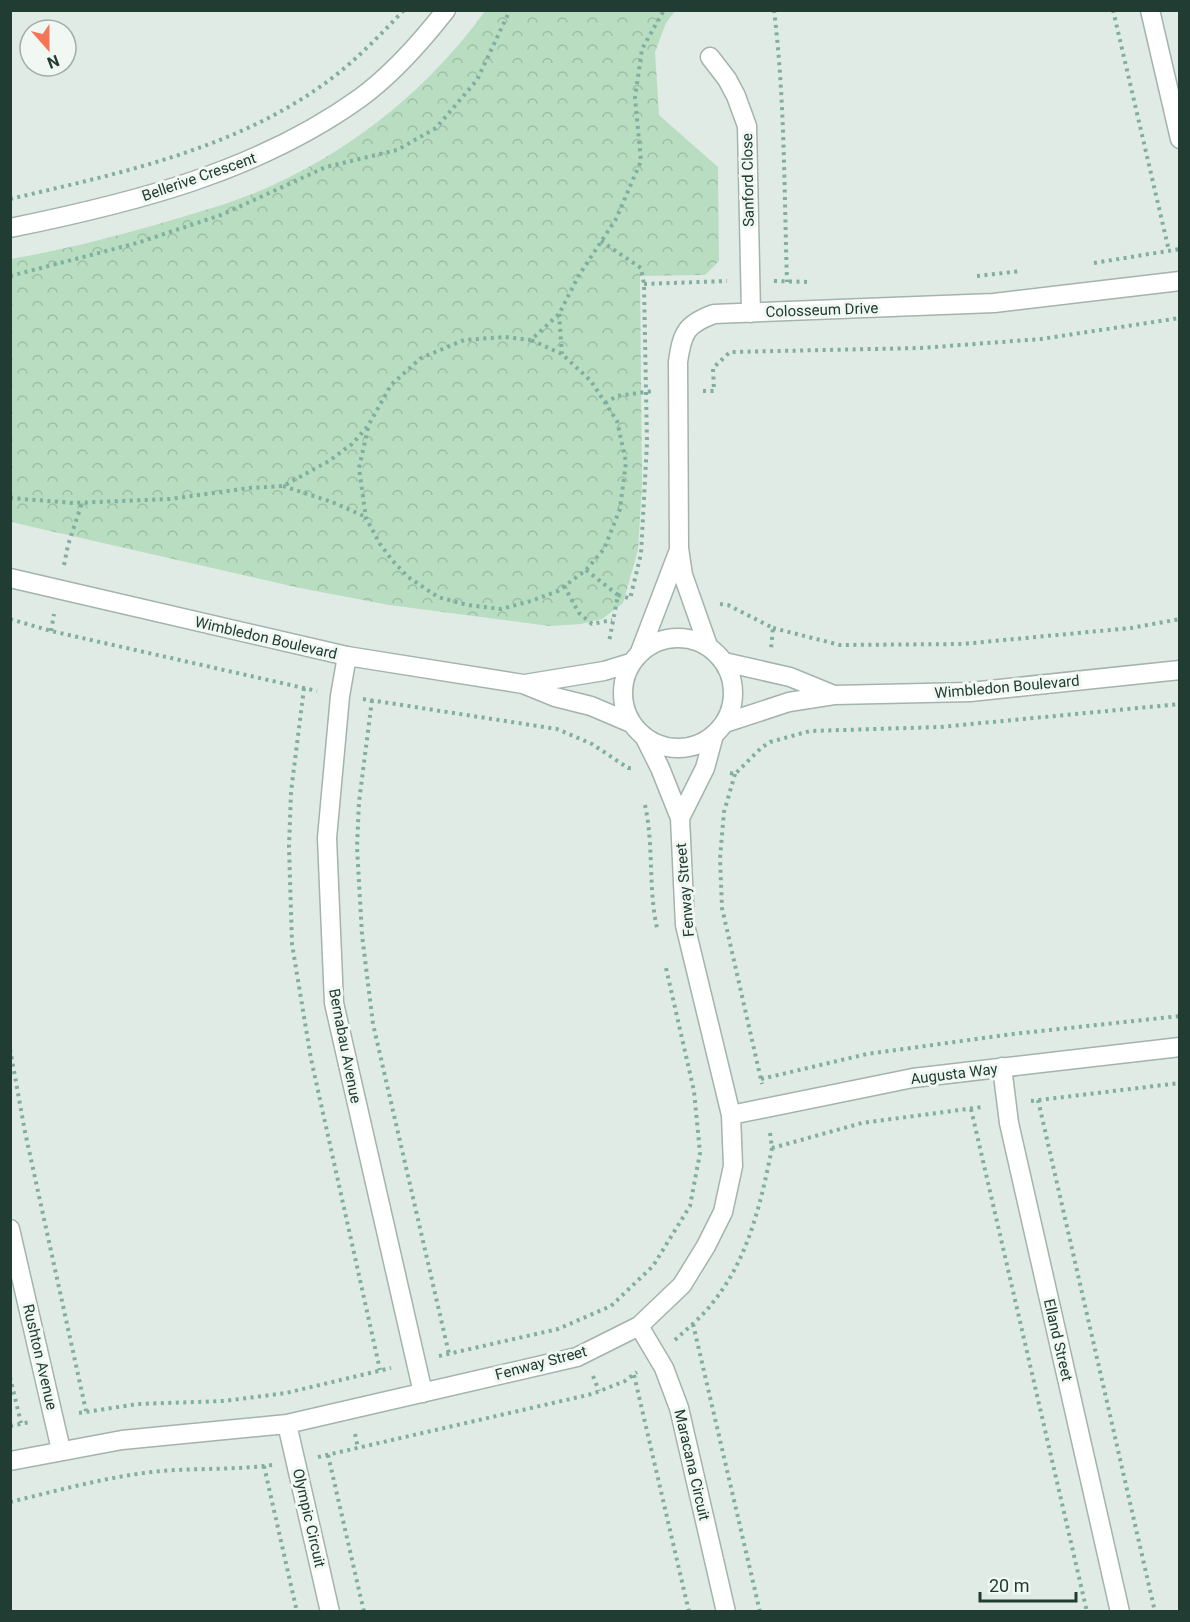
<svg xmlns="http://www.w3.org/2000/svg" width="1190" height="1622" viewBox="0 0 1190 1622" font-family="Roboto,sans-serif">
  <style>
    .park { fill: url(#park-crowns) }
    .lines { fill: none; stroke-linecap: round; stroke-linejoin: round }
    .minor-casing { stroke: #a3b3ad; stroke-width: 21 }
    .tertiary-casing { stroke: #a3b3ad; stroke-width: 21 }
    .path { stroke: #80af9f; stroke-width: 4; stroke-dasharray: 3 4.5; stroke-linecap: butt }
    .minor { stroke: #fff; stroke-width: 18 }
    .tertiary { stroke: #fff; stroke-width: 18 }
    .labels { text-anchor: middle; stroke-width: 6; stroke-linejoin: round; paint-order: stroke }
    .street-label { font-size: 15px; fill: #213c33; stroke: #f1f8f4 }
  </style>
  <defs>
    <pattern id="park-crowns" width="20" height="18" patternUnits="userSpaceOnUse" patternTransform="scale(1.5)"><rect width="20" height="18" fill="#b8ddc1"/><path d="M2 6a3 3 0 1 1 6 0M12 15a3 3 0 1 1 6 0" fill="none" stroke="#9ebfa6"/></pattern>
  </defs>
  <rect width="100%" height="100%" fill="#e0ebe6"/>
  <path class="park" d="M485,11H675L666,23L655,52L659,115L718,167L719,261L705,275L640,276L642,485L638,550L623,603L602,619L581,624L550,626L389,605L300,588L11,522V259C63,250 114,237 165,222C202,211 239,201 273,185C358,146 431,86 485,11Z"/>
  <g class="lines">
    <defs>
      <path id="minor" d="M1150,10L1180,139
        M710,57L727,79L736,96L747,126L751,313
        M10,228C133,203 257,172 360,98C393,74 421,42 446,10
        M708,646L683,575L679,548L678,362C682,333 686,324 714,314L994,303L1180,281
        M640,652L679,550
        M347,656L340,696L327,838L334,1003L423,1393
        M680,818L705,768L714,735
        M1002,1067L1009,1123L1120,1612
        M731,1115L913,1078L1180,1047
        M10,1229L61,1450
        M639,1326L664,1368L679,1408L726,1612
        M287,1424L330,1612
        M10,1461L122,1440L287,1424L577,1357L639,1326L682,1285L706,1246L723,1212L733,1166L731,1115L685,925L680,818L660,768L645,738"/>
      <path id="tertiary" d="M10,578L347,656L523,684L555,697L591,706L631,723
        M623 693a55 55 0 1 1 110 0a55 55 0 1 1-110 0Z
        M724,662L790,677L834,695
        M525,684L604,671L630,663
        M725,723L789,702L834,695L970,692L1180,670"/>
    </defs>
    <use href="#minor" class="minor-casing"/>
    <use href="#tertiary" class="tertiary-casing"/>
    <path class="path" d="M774,10C785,100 784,191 787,282
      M1113,10L1169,251
      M10,199C125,172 247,147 341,71C364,52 384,31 404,10
      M601,241L641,268L644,284L647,443L641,554L630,599
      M1094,263L1180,249
      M10,276L137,243L221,215L326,167L397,150L436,128L477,80L510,10
      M977,276L1021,271
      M774,281L811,282
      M644,284L727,281
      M559,314L562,354
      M703,391H714L713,368L730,352L921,348L1041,339L1180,318
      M605,403L617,396L653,391
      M368,428L359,468L366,518L380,544L392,560L408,577L438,597L467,605L501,609L531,601L558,591L586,570L604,549L620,509L626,462L617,421L591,381L562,354L531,340
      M283,486L332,502L366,517
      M10,498L74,503L170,499L249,488L283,486L329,461L352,444L368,426L391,385L421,358L464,340L505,337L531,340L559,314L579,275L616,219L641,161L635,98L642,49L664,10
      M64,565L68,545L82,503
      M586,570L618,595L609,642
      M564,586L579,613L592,624L612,620
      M618,595L632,599
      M720,604L728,605L773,628L771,649
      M10,619L51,631L317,691
      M773,628L840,645L962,644L1131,628L1180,619
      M51,631L54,614
      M304,688L291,792L289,847L292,944L311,1059L380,1370
      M363,699L557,729L592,744L628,768H633
      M372,700L359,802L357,847L362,935L373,1024L449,1354
      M730,773L735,774L761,748L770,742L810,731L940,727L1180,704
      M735,774L724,812L720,858L722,908L762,1084
      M645,805C654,846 648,888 657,928
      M10,1049L25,1132L86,1411
      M761,1079L867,1054L1013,1034L1180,1016
      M1038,1100L1155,1612
      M1031,1101L1180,1083
      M971,1109L1087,1612
      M770,1133L772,1148L862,1123L982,1107
      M693,1324L760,1612
      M675,1340C688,1328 703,1316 714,1301C749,1257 761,1202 772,1148
      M439,1356L558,1329L611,1306L653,1266L690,1206L700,1153L694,1091L666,968
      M634,1375L689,1612
      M593,1376L599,1391
      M10,1377L21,1423
      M79,1413L138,1404L224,1401L286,1393L391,1368
      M10,1426L30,1422
      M355,1434L358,1448
      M328,1455L364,1612
      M318,1457L592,1394L625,1381L637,1372
      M264,1466L297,1612
      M10,1502C60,1490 110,1476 161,1471C198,1468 235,1470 272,1465"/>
    <use href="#minor" class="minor"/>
    <use href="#tertiary" class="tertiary"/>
  </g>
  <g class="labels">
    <g class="street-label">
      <text transform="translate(199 177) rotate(-19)" y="5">Bellerive Crescent</text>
      <text transform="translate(748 180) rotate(-91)" y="5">Sanford Close</text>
      <text transform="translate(822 310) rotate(-2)" y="5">Colosseum Drive</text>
      <text transform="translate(266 638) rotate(13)" y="5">Wimbledon Boulevard</text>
      <text transform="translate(1007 687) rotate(-5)" y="5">Wimbledon Boulevard</text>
      <text transform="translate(685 890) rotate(-95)" y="5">Fenway Street</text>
      <text transform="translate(345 1046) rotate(79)" y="5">Bernabau Avenue</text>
      <text transform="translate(954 1074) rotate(-7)" y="5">Augusta Way</text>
      <text transform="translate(1058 1340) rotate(77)" y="5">Elland Street</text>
      <text transform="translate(40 1357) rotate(77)" y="5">Rushton Avenue</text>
      <text transform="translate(541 1363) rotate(-15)" y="5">Fenway Street</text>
      <text transform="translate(692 1465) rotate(77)" y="5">Maracana Circuit</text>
      <text transform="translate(309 1518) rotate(77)" y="5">Olympic Circuit</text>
    </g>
  </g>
  <rect width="1190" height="1622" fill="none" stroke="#213c33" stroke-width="24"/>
  <g transform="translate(48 48) rotate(159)"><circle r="28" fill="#f1f8f4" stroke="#9eada7" stroke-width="1.5"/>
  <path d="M0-4.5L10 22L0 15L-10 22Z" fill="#f47656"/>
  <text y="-9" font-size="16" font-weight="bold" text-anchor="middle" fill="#213c33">N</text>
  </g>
  <path d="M980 1592v9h96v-9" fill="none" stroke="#213c33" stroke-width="3"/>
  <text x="989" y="1592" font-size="18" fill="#213c33" stroke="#f1f8f4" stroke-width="4.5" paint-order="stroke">20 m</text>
</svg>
